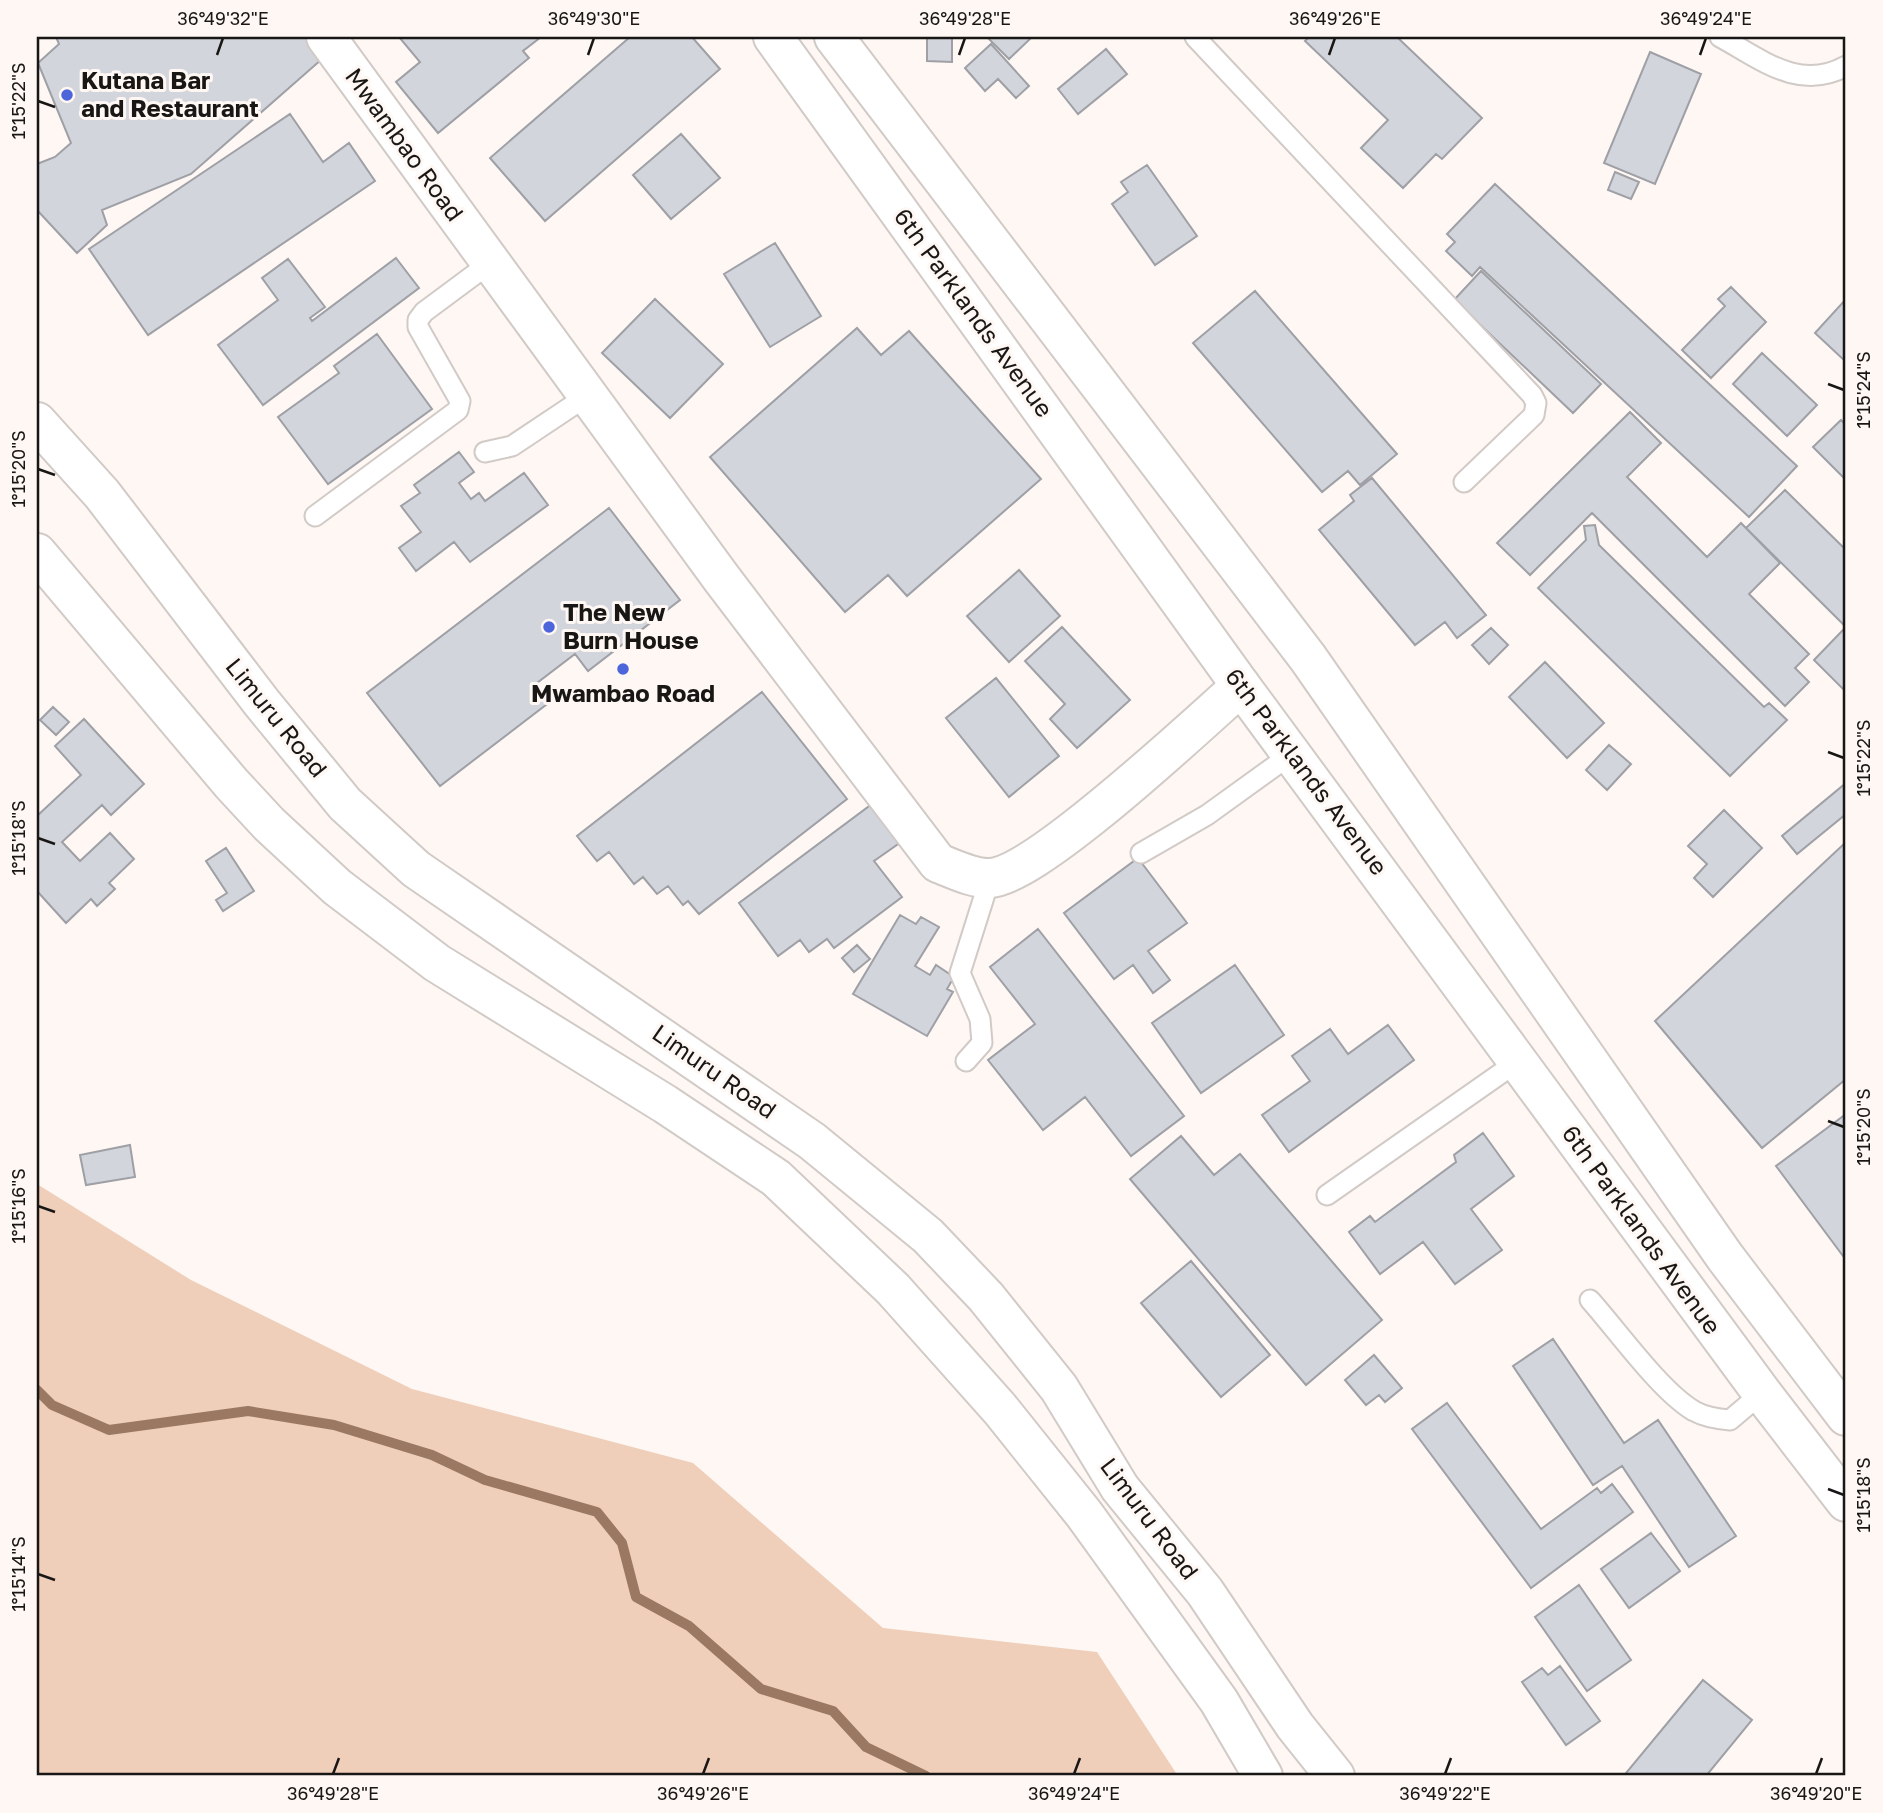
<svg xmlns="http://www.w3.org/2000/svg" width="1883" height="1813" viewBox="0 0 1883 1813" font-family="'Golos Text',sans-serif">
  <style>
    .green { fill: #efcfba }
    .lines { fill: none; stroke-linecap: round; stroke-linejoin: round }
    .stream { stroke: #9b7862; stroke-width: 10 }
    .building { fill: #d2d5db; stroke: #9ea0a6; stroke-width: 2 }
    .service-casing { stroke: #d1cac6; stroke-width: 23 }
    .minor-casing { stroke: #d1cac6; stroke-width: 42 }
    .tertiary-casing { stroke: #d1cac6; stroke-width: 42 }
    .secondary-casing { stroke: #d1cac6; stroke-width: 42 }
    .service { stroke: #fff; stroke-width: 19 }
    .minor { stroke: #fff; stroke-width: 38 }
    .tertiary { stroke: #fff; stroke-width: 38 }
    .secondary { stroke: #fff; stroke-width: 38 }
    .ticks { fill: none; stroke: #191715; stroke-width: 2.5 }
    .poi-dot { fill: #4c65da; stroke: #fef7f3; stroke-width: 2.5 }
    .labels { text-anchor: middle; stroke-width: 6; stroke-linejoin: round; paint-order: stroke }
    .poi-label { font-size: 24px; font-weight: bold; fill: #191715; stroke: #fef7f3; text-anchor: start }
    .street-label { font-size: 24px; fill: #191715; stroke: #fef7f3 }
    .neatline { fill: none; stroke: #191715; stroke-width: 2.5 }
    .ticks-label { font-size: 18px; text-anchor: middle; fill: #191715 }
  </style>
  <rect width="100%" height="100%" fill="#fef7f3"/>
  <path class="green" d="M37,1184L191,1280L412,1389L693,1463L883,1628L1097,1652L1178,1776H37Z"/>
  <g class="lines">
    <path class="stream" d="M37,1390L52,1405L109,1430L248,1411L334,1425L432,1455L485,1480L597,1512L622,1543L636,1597L689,1626L761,1689L833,1711L866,1747L926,1776"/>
  </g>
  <path class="building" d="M56,37H316L330,52L191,174L102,210L107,225L77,253L37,210V164L55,157L71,143L38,63L59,44Z
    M399,37H541L523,51L529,58L438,133L396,82L420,62Z
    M630,37H692L720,69L545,221L490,158Z
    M927,37H952V62L927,61Z
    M991,37H1032L1009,59L989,39Z
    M1309,37H1397L1482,118L1442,159L1436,154L1403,188L1361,148L1388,120L1305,41Z
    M991,44L1029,86L1016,98L998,79L985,91L965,68Z
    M1106,49L1127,74L1078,114L1058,89Z
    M1650,52L1701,74L1655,184L1604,163Z
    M290,114L323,162L349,143L375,181L148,335L89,249Z
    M681,134L720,178L671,219L633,175Z
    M1147,165L1197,236L1155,265L1112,204L1128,192L1121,182Z
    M1615,172L1639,182L1631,199L1608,190Z
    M1495,184L1797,466L1749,517L1480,267L1472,276L1446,251L1455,242L1447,234Z
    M775,243L821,316L770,347L724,274Z
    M396,258L419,288L263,405L218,345L278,300L262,278L288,259L325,307L310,318L312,321Z
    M1481,271L1601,384L1573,413L1454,300Z
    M1731,287L1766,322L1711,378L1682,350L1725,306L1718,299Z
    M1255,291L1397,454L1360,485L1348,471L1322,492L1193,343Z
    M655,299L723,364L670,418L602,353Z
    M1846,299V362L1815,333Z
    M857,328L881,355L909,331L1041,479L907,596L888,575L845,612L710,457Z
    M377,334L432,409L328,484L278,417L339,373L334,366Z
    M1762,353L1817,405L1787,436L1733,384Z
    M1630,412L1661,443L1627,477L1707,557L1741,523L1780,563L1749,594L1809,654L1795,668L1809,682L1785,706L1592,513L1530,575L1497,543Z
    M1841,420L1846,425V480L1813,447Z
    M459,452L474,472L459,483L471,499L479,493L485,501L524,473L548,505L470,562L454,542L416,571L399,548L421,532L401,506L420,493L414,485Z
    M1372,478L1486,615L1457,638L1445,622L1415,645L1319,530L1354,501L1350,495Z
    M1785,490L1846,550V627L1746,528Z
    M609,508L680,600L588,671L575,654L537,683L551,701L440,786L367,693Z
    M1595,525L1599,545L1764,707L1769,703L1787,720L1730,776L1538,588L1586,540L1584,526Z
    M1019,570L1060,616L1009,662L967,616Z
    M1062,627L1130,700L1077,748L1050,719L1065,704L1025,661Z
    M1491,628L1508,645L1489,664L1472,645Z
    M1843,630L1846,633L1845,691L1814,660Z
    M1545,662L1604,723L1567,758L1509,697Z
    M996,678L1059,756L1009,797L946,718Z
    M762,692L847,799L699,914L688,901L683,905L668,886L657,894L643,877L634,884L609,852L597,861L577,836Z
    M53,707L69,722L56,735L40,720Z
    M84,719L144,784L111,815L102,805L62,842L80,861L110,833L134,859L109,883L115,889L97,906L91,899L66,923L37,891V816L81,775L55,746Z
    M1609,745L1631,764L1607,790L1586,770Z
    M1846,783V814L1797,854L1782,836Z
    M872,804L901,842L874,861L902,897L834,948L827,939L809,952L800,940L778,956L739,903Z
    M1724,810L1762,848L1713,897L1694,878L1707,864L1688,846Z
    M1846,842V1079L1762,1148L1655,1021Z
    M226,848L254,891L223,911L216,900L227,893L206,861Z
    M1138,858L1187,923L1148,951L1170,980L1153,993L1133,965L1114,979L1064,913Z
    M900,915L916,924L921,917L939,927L915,966L930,975L936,965L954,977L947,989L953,992L927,1036L853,994Z
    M1038,929L1184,1116L1131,1156L1085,1097L1043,1130L988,1060L1035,1024L990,967Z
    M857,945L870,959L854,972L842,958Z
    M1235,965L1284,1035L1201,1093L1152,1023Z
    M1388,1025L1414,1060L1289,1152L1262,1115L1310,1081L1292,1056L1330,1029L1348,1054Z
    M1846,1114V1260L1776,1166Z
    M1483,1133L1514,1176L1471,1209L1502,1250L1455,1284L1423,1242L1380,1274L1349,1232L1370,1216L1375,1222L1456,1162L1454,1155Z
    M1181,1136L1214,1175L1240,1154L1382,1320L1306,1385L1130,1179Z
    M130,1145L135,1177L86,1185L80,1155Z
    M1191,1261L1270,1355L1221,1397L1141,1303Z
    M1553,1339L1624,1443L1658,1420L1736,1536L1689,1567L1622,1466L1593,1485L1513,1366Z
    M1374,1355L1402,1388L1385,1402L1379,1395L1366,1405L1345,1380Z
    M1447,1403L1541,1529L1597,1488L1601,1493L1612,1484L1633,1512L1531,1588L1412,1429Z
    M1651,1533L1680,1571L1629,1608L1601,1569Z
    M1579,1585L1631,1660L1587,1691L1535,1617Z
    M1560,1666L1600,1721L1566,1745L1522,1682L1542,1668L1548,1675Z
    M1703,1680L1752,1720L1706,1776H1630L1626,1773Z"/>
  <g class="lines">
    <defs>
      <path id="service" d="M1195,37L1532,395L1536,403L1534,415L1464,482
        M1720,37C1761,59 1799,92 1846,66
        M485,452L512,446L587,396
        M315,516L458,410L460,401L418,327V320L424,312L490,263
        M1141,853L1207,815L1293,753
        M966,1061L982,1043L980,1019L960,973L990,878
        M1327,1195L1517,1062
        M1590,1300C1617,1330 1660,1391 1694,1411C1705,1417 1717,1419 1730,1420L1762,1393"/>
      <path id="minor" d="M326,37L722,579L938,863C954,869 973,879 990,878C1038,875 1198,724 1241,686"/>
      <path id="tertiary" d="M773,37L1241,686L1762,1393L1846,1502
        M834,37L1308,658L1725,1257L1846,1416"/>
      <path id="secondary" d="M37,422L102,494L262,703L345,804L416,869L812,1141L928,1236L986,1297L1059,1388L1120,1488L1205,1592L1295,1726L1335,1776
        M37,553L231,783L269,824L337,887L437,963L665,1104L776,1178L893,1289L1000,1409L1084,1514L1219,1701L1263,1776"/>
    </defs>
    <use href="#service" class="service-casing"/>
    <use href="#minor" class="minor-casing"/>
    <use href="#tertiary" class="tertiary-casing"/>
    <use href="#secondary" class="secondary-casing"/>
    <use href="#service" class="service"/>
    <use href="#minor" class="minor"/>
    <use href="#tertiary" class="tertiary"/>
    <use href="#secondary" class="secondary"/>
  </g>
  <path class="ticks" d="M217,55L223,38M588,55L594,38M959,55L965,38M1329,55L1335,38M1700,55L1706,38M38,101L55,107M1828,384L1844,390M38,469L55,475M1828,752L1844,758M38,838L55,844M1828,1121L1844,1127M38,1206L55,1212M1828,1489L1844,1495M38,1574L55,1580M333,1774L339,1758M703,1774L709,1758M1074,1774L1080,1758M1445,1774L1451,1758M1816,1774L1822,1758"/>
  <g class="poi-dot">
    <circle cx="67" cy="95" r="7"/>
    <circle cx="549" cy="627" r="7"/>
    <circle cx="623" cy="669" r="7"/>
  </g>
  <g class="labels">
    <g class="poi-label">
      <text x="81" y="89">Kutana Bar<tspan x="81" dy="28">and Restaurant</tspan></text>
      <text x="563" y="621">The New<tspan x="563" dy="28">Burn House</tspan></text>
      <text x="623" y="702" text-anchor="middle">Mwambao Road</text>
    </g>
    <g class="street-label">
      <text transform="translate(404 145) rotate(54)" y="8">Mwambao Road</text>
      <text transform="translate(973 313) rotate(54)" y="8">6th Parklands Avenue</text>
      <text transform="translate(276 718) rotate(51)" y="8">Limuru Road</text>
      <text transform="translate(1306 772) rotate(53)" y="8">6th Parklands Avenue</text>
      <text transform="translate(714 1072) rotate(35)" y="8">Limuru Road</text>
      <text transform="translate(1641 1230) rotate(54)" y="8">6th Parklands Avenue</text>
      <text transform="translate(1149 1519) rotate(53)" y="8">Limuru Road</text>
    </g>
  </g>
  <rect width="1883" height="1813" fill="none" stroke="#fef7f3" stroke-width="77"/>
  <rect x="38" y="38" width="1806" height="1736" class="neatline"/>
  <g class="ticks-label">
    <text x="223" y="25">36°49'32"E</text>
    <text x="594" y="25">36°49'30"E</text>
    <text x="965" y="25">36°49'28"E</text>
    <text x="1335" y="25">36°49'26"E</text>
    <text x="1706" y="25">36°49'24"E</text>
    <text transform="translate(19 101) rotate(-90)" y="6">1°15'22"S</text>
    <text transform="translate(1864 390) rotate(-90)" y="6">1°15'24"S</text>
    <text transform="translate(19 469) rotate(-90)" y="6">1°15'20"S</text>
    <text transform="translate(1864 758) rotate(-90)" y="6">1°15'22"S</text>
    <text transform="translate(19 838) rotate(-90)" y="6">1°15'18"S</text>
    <text transform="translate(1864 1127) rotate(-90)" y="6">1°15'20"S</text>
    <text transform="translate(19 1206) rotate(-90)" y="6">1°15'16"S</text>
    <text transform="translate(1864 1495) rotate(-90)" y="6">1°15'18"S</text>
    <text transform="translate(19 1574) rotate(-90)" y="6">1°15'14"S</text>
    <text x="333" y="1800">36°49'28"E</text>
    <text x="703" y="1800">36°49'26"E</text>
    <text x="1074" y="1800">36°49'24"E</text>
    <text x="1445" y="1800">36°49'22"E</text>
    <text x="1816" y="1800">36°49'20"E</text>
  </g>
</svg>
